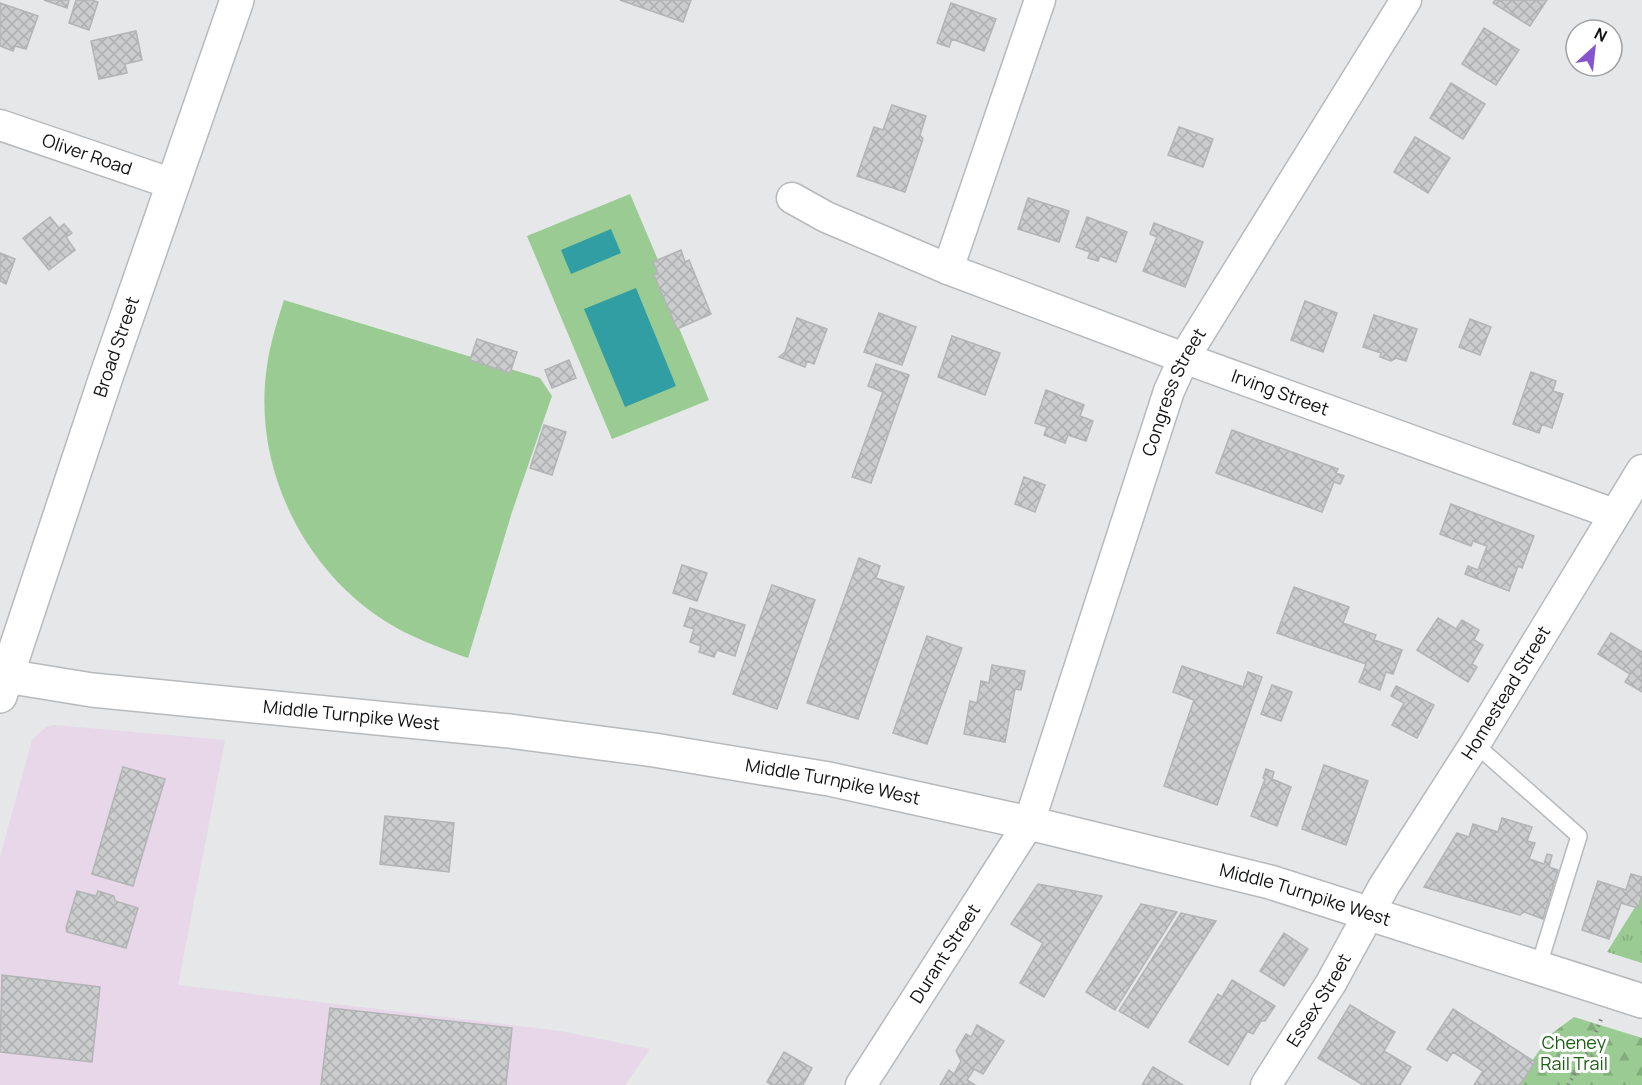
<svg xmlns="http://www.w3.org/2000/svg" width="1642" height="1085" viewBox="0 0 1642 1085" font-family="Manrope,sans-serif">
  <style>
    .commercial { fill: #e7d7e9 }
    .grass { fill: url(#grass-tufts) }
    .forest { fill: url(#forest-firs) }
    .pitch { fill: #99cb92 }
    .water { fill: #319ea3 }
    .building { fill: url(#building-cross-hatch); stroke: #b2b4b5; stroke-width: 1.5 }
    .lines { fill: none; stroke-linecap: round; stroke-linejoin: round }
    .lane-casing { stroke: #b7b9bb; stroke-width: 18 }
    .street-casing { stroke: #b7b9bb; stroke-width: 33 }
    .secondary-casing { stroke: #b7b9bb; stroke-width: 36 }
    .path { stroke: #828385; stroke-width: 4; stroke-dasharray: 1.5 4.5; stroke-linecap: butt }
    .lane { stroke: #fff; stroke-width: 15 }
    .street { stroke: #fff; stroke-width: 30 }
    .secondary { stroke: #fff; stroke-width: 33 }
    .labels { text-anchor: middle; stroke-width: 6; stroke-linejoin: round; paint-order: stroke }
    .street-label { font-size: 18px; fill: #111213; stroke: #fff }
    .park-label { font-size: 18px; fill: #1c5e13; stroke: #fff }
  </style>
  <defs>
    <pattern id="grass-tufts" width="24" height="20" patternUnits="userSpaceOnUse" patternTransform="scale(1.5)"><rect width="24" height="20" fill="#99cb92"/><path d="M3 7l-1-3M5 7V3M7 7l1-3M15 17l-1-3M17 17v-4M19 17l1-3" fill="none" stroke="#83ad7d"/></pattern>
    <pattern id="forest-firs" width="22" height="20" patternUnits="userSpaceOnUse" patternTransform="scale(1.5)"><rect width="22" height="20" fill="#99cb92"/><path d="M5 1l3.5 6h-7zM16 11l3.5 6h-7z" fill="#83ad7d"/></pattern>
    <pattern id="building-cross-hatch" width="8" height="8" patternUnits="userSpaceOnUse" patternTransform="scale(1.5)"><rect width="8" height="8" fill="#cacccd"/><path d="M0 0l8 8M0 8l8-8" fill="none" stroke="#acaeaf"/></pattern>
  </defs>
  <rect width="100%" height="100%" fill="#e5e7e9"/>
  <path class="commercial" d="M54,725L225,740L178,985L561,1031L650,1049L625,1085H0V857L32,740L46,727Z"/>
  <path class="grass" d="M1642,896V963L1607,952Z"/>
  <path class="forest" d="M1574,1017L1642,1038V1085H1515L1551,1034Z"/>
  <path class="pitch" d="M630,194L658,260V273L654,275L679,328L709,400L612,439L527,236Z
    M284,300L540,378L552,396L512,512L468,658C440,648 410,637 385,621C302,568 252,465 267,366C270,344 277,322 284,300Z"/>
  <path class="water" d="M611,229L621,253L571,274L561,250Z
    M636,288L676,386L625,407L584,309Z"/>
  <path class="building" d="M44,0H69L67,8Z
    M76,0H91L98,2L89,30L69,23Z
    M620,0H691L683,22Z
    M1495,0H1547L1530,26L1493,3Z
    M0,3L38,16L26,49L15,46L13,51L0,46Z
    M951,3L996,19L984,51L952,39L949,47L937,43Z
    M1484,28L1519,50L1496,85L1462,64Z
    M136,31L142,60L125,64L127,73L99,79L91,41Z
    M1451,83L1485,104L1463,139L1430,118Z
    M892,105L926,116L920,135L923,139L905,192L857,176L874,127L883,130Z
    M1179,127L1213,139L1203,167L1168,155Z
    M1415,137L1450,158L1428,193L1394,172Z
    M1028,198L1069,211L1059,242L1018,229Z
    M50,217L59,228L64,224L72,233L66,237L75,250L49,270L23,238Z
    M1087,217L1127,232L1116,262L1100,256L1098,261L1088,258L1090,252L1076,247Z
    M1154,223L1203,242L1185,287L1143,271L1157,237L1150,234Z
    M681,250L685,262L689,260L711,314L677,329L654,275L658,273L653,262Z
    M0,253L15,259L6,284L0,281Z
    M1305,301L1337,313L1323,352L1291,340Z
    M879,313L916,327L902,365L864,352Z
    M1374,315L1417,329L1406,361L1396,358L1391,361L1380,357L1381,353L1363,347Z
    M797,318L827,329L814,364L807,361L805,367L779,357L785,352Z
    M1470,319L1491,327L1480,355L1459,347Z
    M952,336L1000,353L985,395L938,377Z
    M477,339L517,352L510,373L470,360Z
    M569,360L576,378L552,388L545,370Z
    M876,364L909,375L871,483L852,477L883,392L868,386Z
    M1531,372L1556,381L1553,391L1563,394L1552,428L1542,424L1539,433L1513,424Z
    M1046,390L1084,405L1080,416L1093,421L1086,441L1068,435L1065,443L1044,435L1047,427L1035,423Z
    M544,425L566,432L552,475L530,468Z
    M1232,430L1338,469L1336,473L1344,476L1340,484L1334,482L1322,512L1216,473Z
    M1024,477L1045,485L1035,512L1015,504Z
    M1451,504L1534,536L1522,568L1518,566L1509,591L1465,574L1468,566L1478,570L1487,546L1473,541L1471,546L1440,534Z
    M859,558L880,566L876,578L904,587L858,719L807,703Z
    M682,565L707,573L697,601L673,593Z
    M772,585L815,600L777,709L733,694Z
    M1294,587L1349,607L1343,623L1376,635L1374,640L1402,650L1393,674L1386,672L1380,690L1359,682L1366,664L1277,633Z
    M690,608L745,625L735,656L717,650L714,657L699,652L701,646L690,642L694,629L684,626Z
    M1438,618L1456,629L1462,620L1479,630L1474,640L1483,645L1472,664L1477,667L1468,682L1417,650Z
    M1611,633L1642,652V692L1625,682L1630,674L1598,654Z
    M927,636L962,648L927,744L893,733Z
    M992,665L1025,671L1021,690L1015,689L1005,742L964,734L970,701L977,703L981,681L989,683Z
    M1182,666L1243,687L1248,672L1262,677L1217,805L1164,786L1194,700L1173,692Z
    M1272,685L1292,692L1281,721L1261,714Z
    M1396,686L1434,705L1417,738L1392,725L1404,703L1391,696Z
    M1324,765L1368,781L1346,845L1302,829Z
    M123,767L165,779L133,886L92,874Z
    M1266,769L1274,772L1272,779L1291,787L1277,826L1251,816L1265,779L1263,778Z
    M385,816L454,823L449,872L380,864Z
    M1502,818L1532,827L1527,841L1535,843L1529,859L1544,864L1547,854L1552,855L1549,867L1558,870L1543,919L1524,912L1520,915L1424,887L1457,833L1469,837L1473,824L1498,832Z
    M1631,874L1642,877V895L1638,908L1621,903L1609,939L1582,930L1598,881L1626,890Z
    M1038,884L1102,896L1044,997L1020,983L1043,943L1011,924Z
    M77,891L96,896L98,891L114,896L115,901L138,908L126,948L67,932L66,928Z
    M1141,904L1177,912L1115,1010L1086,992Z
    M1181,913L1216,921L1148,1028L1119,1011Z
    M1284,933L1308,949L1284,986L1260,971Z
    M2,975L100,987L92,1062L0,1052Z
    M1232,980L1275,1006L1265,1021H1261L1253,1034L1248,1031L1228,1065L1189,1042L1218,994L1222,997Z
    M1350,1005L1395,1032L1384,1051L1411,1067L1400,1085H1363L1318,1058Z
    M330,1008L512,1028L506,1085H321Z
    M1453,1009L1535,1062L1520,1085H1474L1483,1071L1453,1052L1447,1061L1427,1049Z
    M977,1025L1004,1041L983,1074L974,1069L967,1080L975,1085H940L949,1070L954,1074L961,1061L956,1051L966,1034L971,1037Z
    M784,1052L812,1068L803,1085H772L767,1082Z
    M1153,1067L1183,1085H1142Z"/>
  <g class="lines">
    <defs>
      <path id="lane" d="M1475,744L1579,836L1538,968"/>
      <g id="street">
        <path id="s1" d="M0,125L173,184"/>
        <path id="s2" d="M792,198L826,217L948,269L1184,358L1614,514"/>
        <path d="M948,269L1040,0"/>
        <path id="s3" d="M861,1085L1029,823L1169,391L1184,358L1406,0"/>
        <path id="s4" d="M1266,1085L1331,983L1384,886L1475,744L1642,470"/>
      </g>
      <g id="secondary">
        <path id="s5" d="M0,675L92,690L510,731L654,750L829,779L1029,823L1270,882L1642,1001"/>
        <path id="s6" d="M0,696L106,377L237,0"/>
      </g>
    </defs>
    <use href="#lane" class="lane-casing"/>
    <use href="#street" class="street-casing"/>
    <use href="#secondary" class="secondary-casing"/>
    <path class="path" d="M1568,1085L1590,1048L1601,1019"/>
    <use href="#lane" class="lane"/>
    <use href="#street" class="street"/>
    <use href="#secondary" class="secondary"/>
  </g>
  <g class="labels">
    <g class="street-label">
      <text dy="6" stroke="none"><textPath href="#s1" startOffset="92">Oliver Road</textPath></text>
      <text dy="6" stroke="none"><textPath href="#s6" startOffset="368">Broad Street</textPath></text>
      <text dy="6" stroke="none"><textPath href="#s3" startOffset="766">Congress Street</textPath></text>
      <text dy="6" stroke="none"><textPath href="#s2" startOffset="526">Irving Street</textPath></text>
      <text dy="6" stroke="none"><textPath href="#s4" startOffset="460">Homestead Street</textPath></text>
      <text dy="6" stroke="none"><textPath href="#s5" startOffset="354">Middle Turnpike West</textPath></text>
      <text dy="6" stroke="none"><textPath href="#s5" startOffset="840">Middle Turnpike West</textPath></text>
      <text dy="6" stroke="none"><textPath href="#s5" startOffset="1326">Middle Turnpike West</textPath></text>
      <text dy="6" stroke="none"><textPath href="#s3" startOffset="156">Durant Street</textPath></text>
      <text dy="6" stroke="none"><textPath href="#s4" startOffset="100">Essex Street</textPath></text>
    </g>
    <g class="park-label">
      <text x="1574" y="1049">Cheney<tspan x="1574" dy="21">Rail Trail</tspan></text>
    </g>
  </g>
  <g transform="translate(1594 48) rotate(27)"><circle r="28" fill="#ffffff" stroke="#a0a0a1" stroke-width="1.5"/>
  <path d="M0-4.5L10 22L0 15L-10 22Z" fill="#8655ce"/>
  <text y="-9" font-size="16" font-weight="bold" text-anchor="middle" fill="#111213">N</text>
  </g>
</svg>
